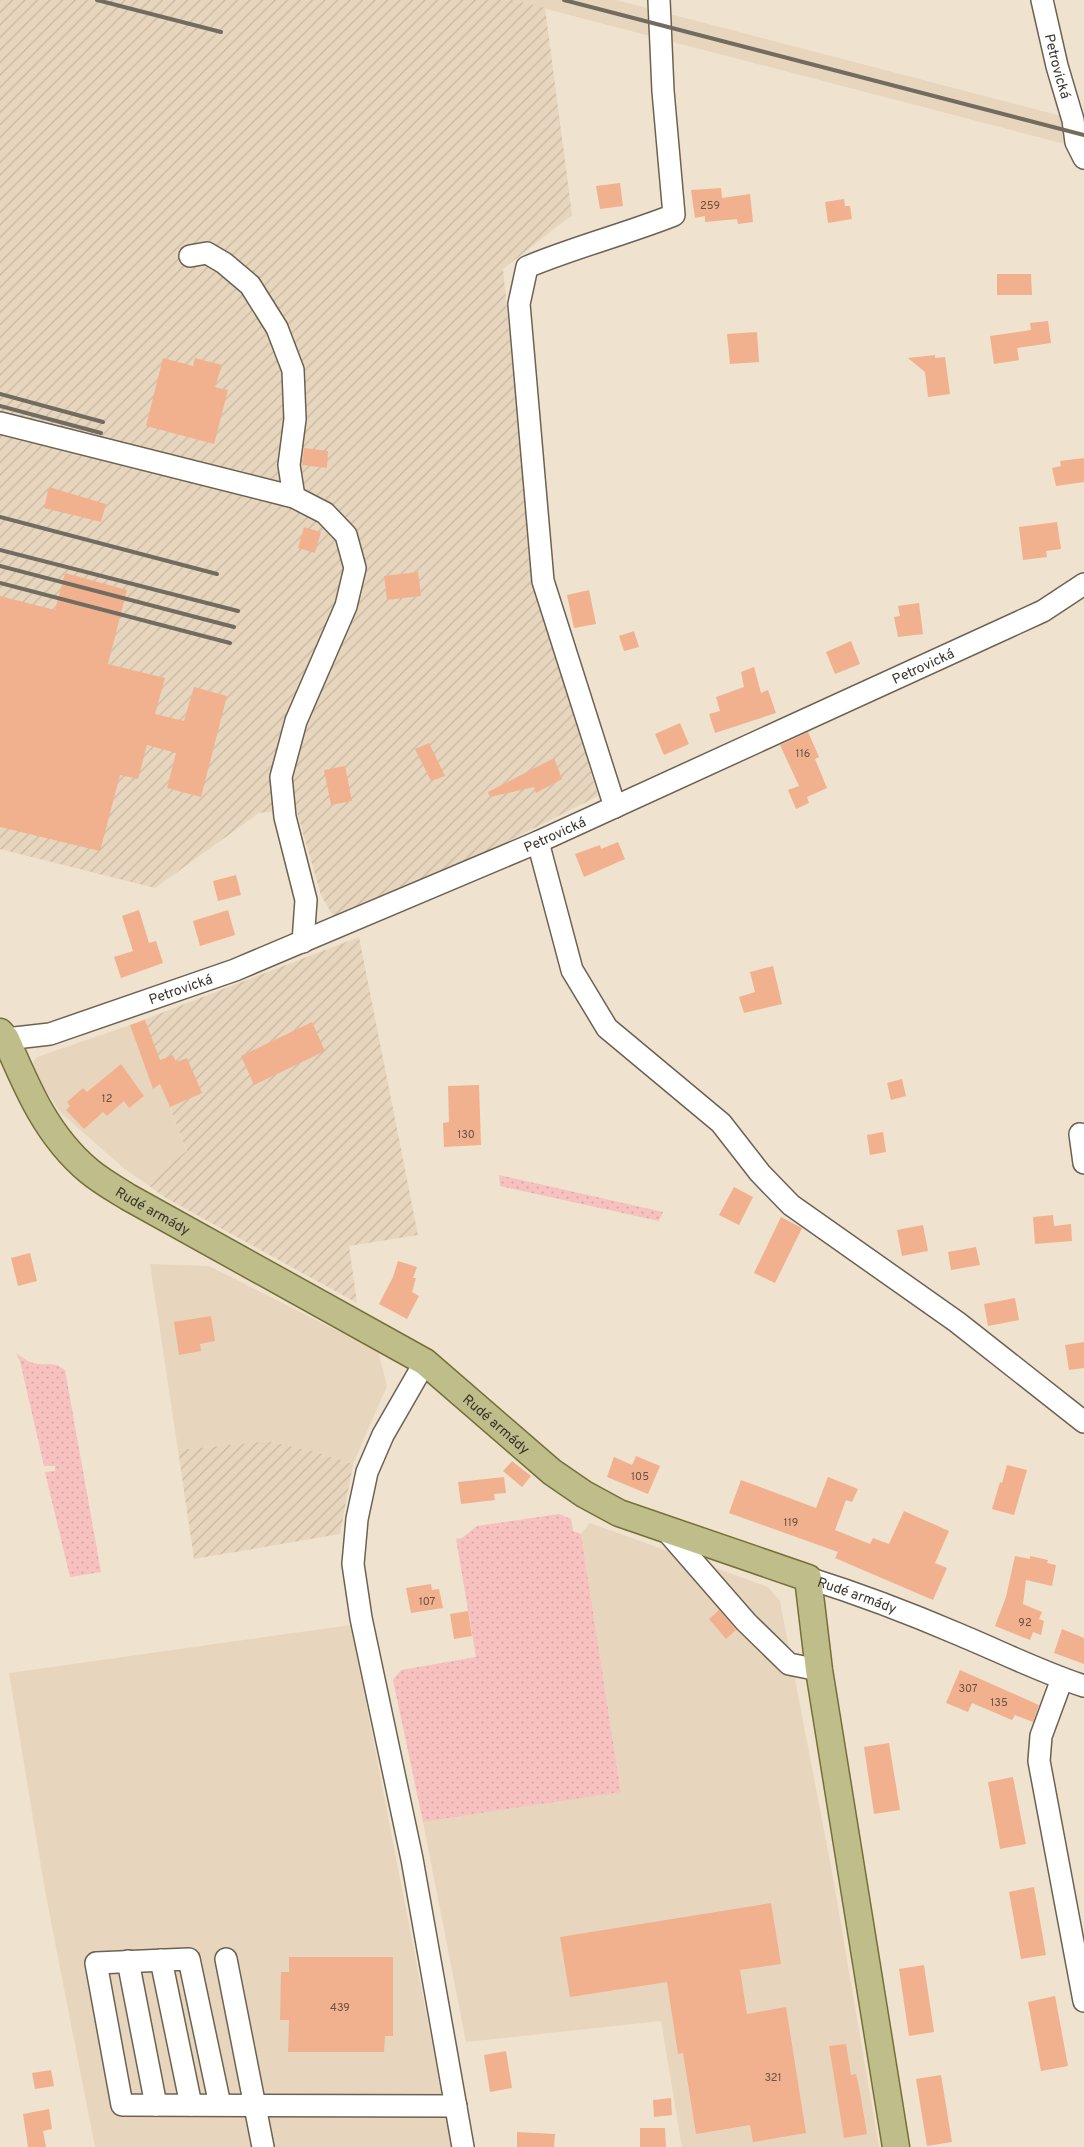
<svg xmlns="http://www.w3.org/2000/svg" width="1084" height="2147" viewBox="0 0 1084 2147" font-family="Overpass,sans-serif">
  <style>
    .built { fill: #e7d6bd }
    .industrial { fill: url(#industrial-furrows) }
    .grass { fill: url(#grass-dots) }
    .building { fill: #f2b18e }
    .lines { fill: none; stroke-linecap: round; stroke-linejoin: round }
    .minor-casing { stroke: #6d6252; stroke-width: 24 }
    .major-casing { stroke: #757037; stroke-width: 29 }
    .minor { stroke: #fff; stroke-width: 21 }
    .major { stroke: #bfbd8a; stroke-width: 26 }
    .rail { stroke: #726b60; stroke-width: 4 }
    .labels { text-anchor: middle; stroke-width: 4; stroke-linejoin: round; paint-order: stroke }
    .number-label { font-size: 11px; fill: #675345 }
    .street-label { font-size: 14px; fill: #39342d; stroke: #efe2cf }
  </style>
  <defs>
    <pattern id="industrial-furrows" width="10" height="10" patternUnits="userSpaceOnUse" patternTransform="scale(1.25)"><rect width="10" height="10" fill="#e7d6bd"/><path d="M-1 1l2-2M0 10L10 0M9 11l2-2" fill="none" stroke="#c7b8a3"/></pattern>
    <pattern id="grass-dots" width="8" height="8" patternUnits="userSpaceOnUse" patternTransform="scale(1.25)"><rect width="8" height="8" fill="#f7c1c0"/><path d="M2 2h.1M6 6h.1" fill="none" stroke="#d4a6a5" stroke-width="1.8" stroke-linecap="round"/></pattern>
  </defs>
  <rect width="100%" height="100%" fill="#efe2cf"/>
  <path class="built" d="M512,0H616L1084,122V149Z
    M130,1025L150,1080L161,1085L187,1152L145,1183L126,1170L61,1113L34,1074L33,1062L37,1057Z
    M150,1264L209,1266L378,1351L387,1386L353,1464L316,1452L268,1441L178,1450Z
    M590,1523L768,1587L780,1601L832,1872L879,2147H682L661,2021L466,2042L423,1822L621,1791L581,1534Z
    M351,1625L452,2147H95L46,1896L9,1673Z"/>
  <path class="industrial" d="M0,0H512L545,8L572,215L503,269L534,582L598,796L445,873L337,923L321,895L296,809L259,813L155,888L0,849Z
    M359,937L418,1235L349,1246L357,1303L166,1198L145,1183L187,1151L161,1085L155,1087L150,1080L130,1025Z
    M268,1441L316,1452L353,1464L340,1534L194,1559L178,1450Z"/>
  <path class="grass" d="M499,1175L663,1212L659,1221L500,1186Z
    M16,1353C23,1358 29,1363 38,1364C49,1365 56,1362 65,1370L101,1572L70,1577L45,1472L55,1471V1466H44L20,1361Z
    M559,1514L571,1519L573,1531L581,1534L621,1792L423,1822L393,1680L401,1670L476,1657L456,1539L462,1538L477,1526Z"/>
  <path class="building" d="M620,183L623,206L600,209L596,186Z
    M721,188L722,198L750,194L753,222L738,224L737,219L705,222V216L695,218L691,190Z
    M844,199L845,206H850L852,219L828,223L825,202Z
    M997,274H1031L1032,295H997Z
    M1048,321L1051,343L1017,348L1019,360L994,364L990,336L1031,330L1030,323Z
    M757,332L759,362L730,364L727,334Z
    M935,355V358L945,357L950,394L928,397L925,372L908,358Z
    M163,358L193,366L195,358L222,365L215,387L228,390L214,444L146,426Z
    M304,448L328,451L327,468L302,465Z
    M1084,458V482L1056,486L1052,468L1061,466L1060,461Z
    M49,487L106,504L101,522L44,508Z
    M1057,522L1061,549L1046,551L1047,557L1023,560L1019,527Z
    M304,527L321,532L315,553L298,548Z
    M418,572L421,596L387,600L384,576Z
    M65,573L127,590L108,664L165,678L155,714L184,721L194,687L227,696L201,797L167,788L176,753L147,745L138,779L120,775L100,851L0,827V596L55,610Z
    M589,590L596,624L574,628L567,595Z
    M919,603L923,634L898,637L894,617L900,616L898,606Z
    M634,631L639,647L624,651L619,636Z
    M851,641L860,664L835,674L826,652Z
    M754,667L761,693L768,690L776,713L715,733L709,714L720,711L716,697L744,687L741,672Z
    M680,723L689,744L664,755L655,734Z
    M808,732L819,757L815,759L827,788L807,797L809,803L796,809L788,790L799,786L780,745Z
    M429,743L445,776L431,781L415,749Z
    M554,758L562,779L536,793L534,787L490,797L488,792Z
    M345,766L352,801L331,805L324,770Z
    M618,842L625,859L584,877L575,854L600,845L601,849Z
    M236,875L241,895L218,901L213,881Z
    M139,910L149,943L156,941L163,963L121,978L114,957L133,951L122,916Z
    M228,910L235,935L200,946L193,921Z
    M773,966L782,1004L744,1013L739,997L755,992L750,972Z
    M145,1020L160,1060L173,1055L176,1062L187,1058L202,1093L170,1107L160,1084L153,1089L130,1025Z
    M312,1022L325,1051L254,1085L241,1056Z
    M121,1064L144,1096L129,1108L124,1101L107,1116L103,1112L84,1129L66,1110L70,1106L67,1102L83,1088L87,1092Z
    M902,1079L906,1096L891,1100L887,1083Z
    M479,1085L481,1145L444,1147L443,1123L449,1122L448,1086Z
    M883,1132L886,1152L870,1155L867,1135Z
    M734,1187L753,1197L739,1225L719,1215Z
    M1053,1215L1054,1226L1071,1224L1072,1241L1035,1244L1033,1217Z
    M781,1217L802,1228L775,1283L754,1273Z
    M923,1225L928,1251L902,1256L897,1230Z
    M976,1247L980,1265L951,1270L948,1252Z
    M30,1253L37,1281L18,1286L11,1258Z
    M398,1261L417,1267L413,1278H416L412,1292L419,1296L407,1319L379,1304L393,1277Z
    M1015,1298L1019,1320L988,1326L984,1304Z
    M211,1316L215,1341L200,1344L201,1351L179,1355L174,1322Z
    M1084,1342V1368L1069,1370L1065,1345Z
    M636,1456L660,1466L648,1494L607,1477L614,1457L632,1465Z
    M512,1461L531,1476L522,1487L503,1471Z
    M1007,1465L1027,1470L1014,1515L992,1509L1000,1482L1002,1483Z
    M504,1477L506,1493L494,1494L495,1500L461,1504L458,1482Z
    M828,1477L858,1489L852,1502L846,1500L835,1530L870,1544L873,1538L889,1544L904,1511L949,1531L935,1563L947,1568L933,1600L835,1558L838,1552L729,1513L741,1480L816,1508Z
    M1015,1556L1030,1559V1556L1048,1560L1047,1563L1056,1565L1052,1586L1026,1580L1023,1604L1042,1612L1039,1619L1044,1621L1041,1635L1033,1632L1030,1640L995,1626L1006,1597Z
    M431,1584L432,1590L439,1589L443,1608L411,1613L406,1588Z
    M719,1610L736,1630L726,1639L709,1619Z
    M468,1611L472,1636L454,1639L450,1614Z
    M1062,1629L1084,1638V1664L1054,1653Z
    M960,1670L1039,1705L1033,1722L1015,1715L1012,1720L972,1703L968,1712L946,1703Z
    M889,1743L900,1810L874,1814L864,1747Z
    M1013,1777L1026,1844L1000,1849L988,1782Z
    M1034,1887L1046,1955L1021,1959L1009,1892Z
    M771,1903L781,1964L740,1970L747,2014L786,2007L806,2133L753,2142L750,2125L696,2134L683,2053L678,2054L667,1982L570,1997L560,1937Z
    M289,1957H393V2036H385L384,2052H288L289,2020H280L281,1972H289Z
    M924,1965L934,2032L909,2036L899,1969Z
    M1055,1996L1068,2066L1041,2071L1028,2002Z
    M846,2044L851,2075L856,2074L860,2092L867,2134L844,2138L829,2046Z
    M506,2051L512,2088L490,2092L484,2055Z
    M51,2070L54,2086L35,2089L32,2073Z
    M941,2075L952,2142L927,2146L916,2079Z
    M671,2098L672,2115L654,2117L653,2100Z
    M49,2109L52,2129L43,2131L46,2147H28L23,2114Z
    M640,2128H665L666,2147H640Z
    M517,2132L555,2134L554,2147H517Z"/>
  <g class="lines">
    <defs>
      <g id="minor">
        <path id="s1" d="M1042,0L1057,66L1073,120L1076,142L1084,158"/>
        <path d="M190,256L207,253L224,263L250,285L277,328L293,370L295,419L289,465L294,497"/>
        <path d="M0,423L294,497L325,513L346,535L355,568L346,606L296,721L281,777L285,817L306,900L303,942"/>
        <path d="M615,807L543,581L519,304L527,267C575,247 626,234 674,215L663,91L659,0"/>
        <path d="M538,842L572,970L607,1028L721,1123L760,1173L791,1205L957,1322L1084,1422"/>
        <path id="s2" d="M0,1042L6,1039L50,1034L235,970L538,842L1043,611L1084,584"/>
        <path d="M1080,1134L1084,1163"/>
        <path d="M425,1362L383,1435L367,1472L357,1519L353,1564L361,1618L412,1859L463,2147"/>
        <path d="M665,1529L746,1622L789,1664L819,1670"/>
        <path id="s3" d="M808,1578C859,1594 909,1613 958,1634C999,1651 1041,1672 1084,1686"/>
        <path d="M1062,1679L1041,1736L1039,1761L1084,2001"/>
        <path d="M226,1959L263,2147"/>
        <path d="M161,1960L191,2105"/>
        <path d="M128,1961L156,2105"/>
        <path d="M220,2105L189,1959L96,1963L122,2105L456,2106"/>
      </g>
      <g id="major">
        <path id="s4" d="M0,1032L6,1039C27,1088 47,1136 89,1171C101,1181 115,1189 128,1197L425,1362L552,1472L584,1494L619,1513L808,1578L819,1670L896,2147"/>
      </g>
    </defs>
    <use href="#minor" class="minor-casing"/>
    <use href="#major" class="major-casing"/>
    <use href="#minor" class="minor"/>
    <use href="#major" class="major"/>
    <path class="rail" d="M97,0L221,32
      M564,0L1084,135
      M0,394L103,422
      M0,406L101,433
      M0,517L217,574
      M0,550L238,611
      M0,566L234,627
      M0,583L230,643"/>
  </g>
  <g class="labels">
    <g class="number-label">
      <text x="710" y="209">259</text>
      <text x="803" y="757">116</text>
      <text x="107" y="1102">12</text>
      <text x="466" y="1138">130</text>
      <text x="640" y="1480">105</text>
      <text x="791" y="1526">119</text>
      <text x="427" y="1605">107</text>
      <text x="1025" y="1626">92</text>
      <text x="968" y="1692">307</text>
      <text x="999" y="1706">135</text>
      <text x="340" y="2011">439</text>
      <text x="773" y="2081">321</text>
    </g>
    <g class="street-label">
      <text dy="5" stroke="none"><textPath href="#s1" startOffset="68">Petrovická</textPath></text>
      <text dy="5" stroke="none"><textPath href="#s2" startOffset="999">Petrovická</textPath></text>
      <text dy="5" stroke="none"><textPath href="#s2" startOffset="594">Petrovická</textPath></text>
      <text dy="5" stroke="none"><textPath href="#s2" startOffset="189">Petrovická</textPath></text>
      <text dy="5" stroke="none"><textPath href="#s4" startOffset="242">Rudé armády</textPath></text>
      <text dy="5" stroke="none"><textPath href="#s4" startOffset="648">Rudé armády</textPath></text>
      <text dy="5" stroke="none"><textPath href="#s3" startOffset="52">Rudé armády</textPath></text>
    </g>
  </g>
</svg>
